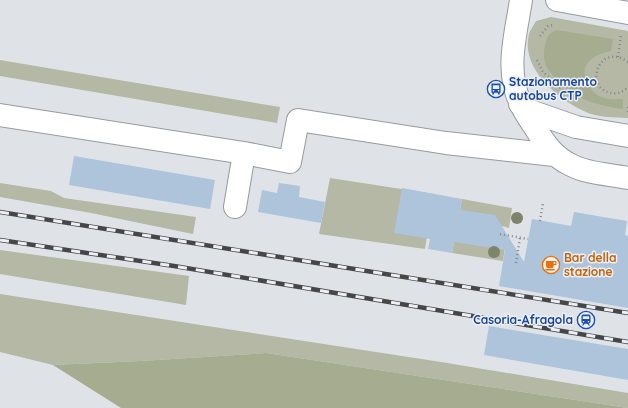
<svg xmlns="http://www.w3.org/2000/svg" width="628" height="408" viewBox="0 0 628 408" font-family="Quicksand,sans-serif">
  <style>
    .green { fill: #b4b8a5 }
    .forest { fill: #a6ac8f }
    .building { fill: #adc4db }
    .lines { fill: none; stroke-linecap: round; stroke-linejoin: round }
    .minor-casing { stroke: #979b9e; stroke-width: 24 }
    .path { stroke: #84878a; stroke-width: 2.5; stroke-dasharray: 1 3; stroke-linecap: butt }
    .minor { stroke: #fff; stroke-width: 22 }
    .rail-casing { stroke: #444648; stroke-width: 4.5 }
    .rail { stroke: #ecf0f4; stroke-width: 3; stroke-dasharray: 9; stroke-linecap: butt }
    .tree { fill: #7e8469 }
    .labels { text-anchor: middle; stroke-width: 3; stroke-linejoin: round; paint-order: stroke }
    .transit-label { font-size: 12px; font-weight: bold; fill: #164399; stroke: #ecf0f4; text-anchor: start }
    .food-label { font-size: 12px; font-weight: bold; fill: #c56008; stroke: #ecf0f4; text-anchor: start }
  </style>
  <rect width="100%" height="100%" fill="#dfe3e7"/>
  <path class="green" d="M551,17L628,31V118C614,117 599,118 586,112C558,100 520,68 529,34C530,30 534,25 536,21Z
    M0,60L280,107L277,123L0,76Z
    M330,178L434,194L425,249L319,234Z
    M0,183L51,191L64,198L196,217L193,234L91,213L0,197Z
    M462,199L512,208L509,228L502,226L506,239L503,261L452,253Z
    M0,250L189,276L186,305L0,274Z
    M0,294L441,362L628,393V408L266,353L140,361L53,365L0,352Z"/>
  <path class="forest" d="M557,30L613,39L611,51C596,54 578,63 587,81C590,88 594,94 601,97C608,100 616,99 623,99V109C608,107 594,104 581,98C576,95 571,90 566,87C552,76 540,65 545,46C547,37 548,33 557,30Z
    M266,353L628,408H121L53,365L140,361Z"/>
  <path class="building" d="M74,156L215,180L210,209L69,185Z
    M279,183L300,186L299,197L325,202L321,223L258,212L262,190L277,193Z
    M402,188L462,199L460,210L495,215L524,262L532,219L571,226L574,212L627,221L625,235L628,236V308L499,286L505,250L454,242L452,253L428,249L430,239L394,233Z
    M489,326L628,349V380L484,355Z"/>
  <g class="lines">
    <defs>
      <path id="minor" d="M521,0C516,34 505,69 520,102C524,112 530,120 536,129C545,144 554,157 571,165C588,174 609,174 628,178
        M557,0L628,13
        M520,104L533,112L576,127L628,136
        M0,115L244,153
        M235,207L244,153L290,162L298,120L446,143L554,155"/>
    </defs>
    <use href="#minor" class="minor-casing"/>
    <path class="path" d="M540,36L548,26L554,25
      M618,57L621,35
      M537,60L543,72L574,100
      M628,62C599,41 583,88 611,93C617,94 624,92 628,87
      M628,112V105
      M540,221L543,203
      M500,234L528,239
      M516,263L520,238"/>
    <use href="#minor" class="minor"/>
    <defs>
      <path id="rail" d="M0,212L628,313
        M0,240L174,266L628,342"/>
    </defs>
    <use href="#rail" class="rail-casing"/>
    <use href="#rail" class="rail"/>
  </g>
  <g class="tree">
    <circle cx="517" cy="218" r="6"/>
    <circle cx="494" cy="252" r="6"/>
  </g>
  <defs>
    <symbol id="bus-ring" viewBox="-11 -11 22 22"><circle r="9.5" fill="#ecf0f4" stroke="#1a4fb4" stroke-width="1.5"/><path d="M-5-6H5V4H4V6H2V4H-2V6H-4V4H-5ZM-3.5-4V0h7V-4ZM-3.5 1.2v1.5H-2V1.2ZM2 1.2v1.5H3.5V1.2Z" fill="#1a4fb4"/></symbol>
    <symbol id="cafe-ring" viewBox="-11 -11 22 22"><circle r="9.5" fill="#ecf0f4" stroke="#e8710a" stroke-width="1.5"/><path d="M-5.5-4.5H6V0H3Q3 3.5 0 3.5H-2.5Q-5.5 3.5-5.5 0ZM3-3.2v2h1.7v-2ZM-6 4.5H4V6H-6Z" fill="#e8710a"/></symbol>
    <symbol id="station-ring" viewBox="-11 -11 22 22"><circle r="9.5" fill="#ecf0f4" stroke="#1a4fb4" stroke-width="1.5"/><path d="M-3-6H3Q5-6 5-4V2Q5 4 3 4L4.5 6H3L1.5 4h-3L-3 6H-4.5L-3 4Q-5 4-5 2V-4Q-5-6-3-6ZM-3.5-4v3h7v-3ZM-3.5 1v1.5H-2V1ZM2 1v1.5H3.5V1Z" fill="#1a4fb4"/></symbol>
  </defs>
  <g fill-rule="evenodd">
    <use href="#bus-ring" x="486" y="79" width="20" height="20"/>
    <use href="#cafe-ring" x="541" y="255" width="20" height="20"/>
    <use href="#station-ring" x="576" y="310" width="20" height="20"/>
  </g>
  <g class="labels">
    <g class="transit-label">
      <text x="509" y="86">Stazionamento<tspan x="509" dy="14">autobus CTP</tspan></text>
      <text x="573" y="324" text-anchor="end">Casoria-Afragola</text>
    </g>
    <g class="food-label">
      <text x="564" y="262">Bar della<tspan x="564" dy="14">stazione</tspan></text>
    </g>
  </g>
</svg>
